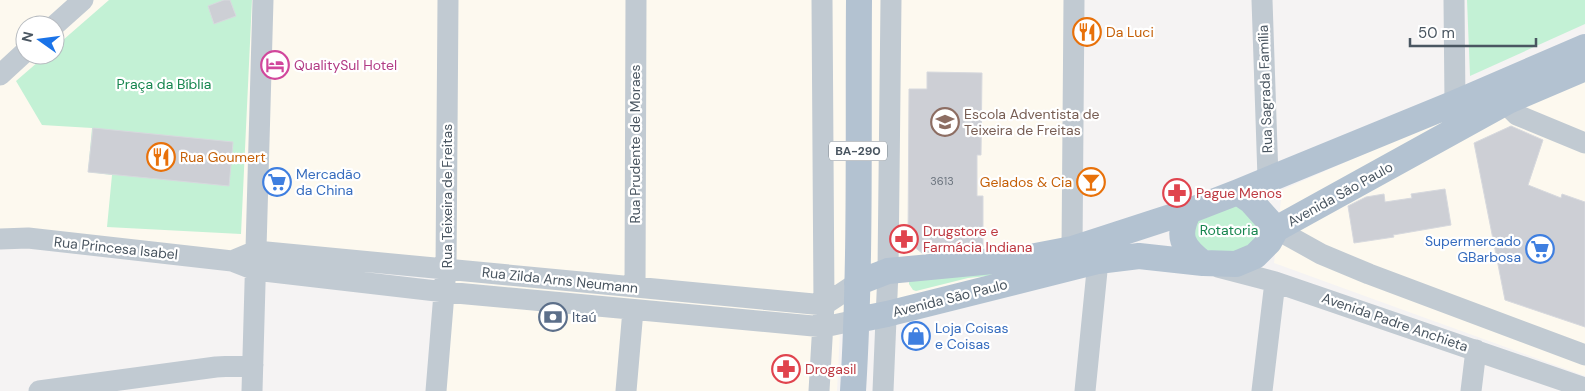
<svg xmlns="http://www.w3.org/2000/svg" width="1585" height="391" viewBox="0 0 1585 391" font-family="'DM Sans',sans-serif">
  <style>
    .commercial { fill: #fdf9ef; fill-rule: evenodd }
    .green { fill: #c3f1d5 }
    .building { fill: #cdcfd5; stroke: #d7d9de }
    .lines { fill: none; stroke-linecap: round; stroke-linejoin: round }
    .minor { stroke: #c1cad2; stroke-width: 21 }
    .major { stroke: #b3c2d1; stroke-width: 26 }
    .labels { text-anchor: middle; stroke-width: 4.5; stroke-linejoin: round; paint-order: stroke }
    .number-label { font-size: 11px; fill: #6b747e }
    .shield { fill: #fff; stroke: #808990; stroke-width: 1 }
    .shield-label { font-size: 12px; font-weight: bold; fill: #4a5661 }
    .food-label { font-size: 14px; fill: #c56008; stroke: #fff; text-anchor: start }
    .hotel-label { font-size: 14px; fill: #b23c85; stroke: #fff; text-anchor: start }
    .park-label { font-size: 14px; fill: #17864f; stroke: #fff }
    .street-label { font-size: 14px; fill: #4a5661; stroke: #fff }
    .education-label { font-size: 14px; fill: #785e54; stroke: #fff; text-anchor: start }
    .shop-label { font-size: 14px; fill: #366cbe; stroke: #fff; text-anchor: start }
    .health-label { font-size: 14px; fill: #be3a42; stroke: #fff; text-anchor: start }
    .service-label { font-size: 14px; fill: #4e5e75; stroke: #fff; text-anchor: start }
  </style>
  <rect width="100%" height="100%" fill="#f5f3f3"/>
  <path class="commercial" d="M0,0H1075L1076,275L840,331L837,391H432L440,277L10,245L0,247ZM25,25H55V55H25Z
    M1585,57V376L1274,263L1282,190Z"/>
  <path class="green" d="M109,0H252L241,234L107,227L112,175L88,172L92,128L42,125L16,81L46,55H55V47Z
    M1467,0H1585V24L1470,76Z
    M1237,202L1268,230L1238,257L1193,247L1194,215Z
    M1007,268L988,276L968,278L916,291L913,290L909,284V279Z"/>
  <path class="building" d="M224,0H230L236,16L214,24L208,6Z
    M927,72L982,73L981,155H977V196H983V247L922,253L908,242L909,89H927Z
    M1511,126L1543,140L1528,185L1561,198L1562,194L1585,202V327L1505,300L1474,143Z
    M93,128L233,142L229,186L88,172Z
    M1445,189L1451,225L1393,235L1394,237L1354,243L1348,206L1366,197L1384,194L1385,202L1412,198L1411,194Z"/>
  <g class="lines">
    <path class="minor" d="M1262,0L1268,178
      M1454,0L1455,103
      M55,25L83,0
      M0,75L25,52
      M1508,101L1510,108L1517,115L1585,143
      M1276,229L1321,254L1369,274L1585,355
      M0,239L28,238L232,261L255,270L445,292L824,327L857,320
      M1072,249L1074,0
      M232,261L256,251L824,305L857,283
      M1218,267L1275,282L1585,388
      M635,287L636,0
      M39,391L216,367L253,365
      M252,391L263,0
      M436,391L446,269L448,0
      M626,391L633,310
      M819,391L824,305L822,0
      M883,391L888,271L891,0
      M1085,391L1098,261
      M1262,391L1275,282
      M1471,391L1476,350"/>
    <path class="major" d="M1238,192L1251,201L1276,229
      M1189,211C1176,236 1182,247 1203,263
      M857,283L888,271L1025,258L1072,249L1189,211L1238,192L1455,103L1585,47
      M857,320L887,314L1098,261L1139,256L1203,263L1236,264L1255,256L1269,242L1276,229L1508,101L1585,68
      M853,391C861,261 858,130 859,0"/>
  </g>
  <defs>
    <symbol id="restaurant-ring" viewBox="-11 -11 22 22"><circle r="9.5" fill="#fff" stroke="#e8710a" stroke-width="1.5"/><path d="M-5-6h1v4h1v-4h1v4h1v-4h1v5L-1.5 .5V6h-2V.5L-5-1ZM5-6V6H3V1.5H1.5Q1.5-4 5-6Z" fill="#e8710a"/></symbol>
    <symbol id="hotel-ring" viewBox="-11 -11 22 22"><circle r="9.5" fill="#fff" stroke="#d1479c" stroke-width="1.5"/><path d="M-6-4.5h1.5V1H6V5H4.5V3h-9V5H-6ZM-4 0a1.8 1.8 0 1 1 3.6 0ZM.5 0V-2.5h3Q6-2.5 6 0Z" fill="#d1479c"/></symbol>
    <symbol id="school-ring" viewBox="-11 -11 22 22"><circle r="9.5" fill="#fff" stroke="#8d6e63" stroke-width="1.5"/><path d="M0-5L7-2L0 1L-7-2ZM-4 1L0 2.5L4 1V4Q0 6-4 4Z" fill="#8d6e63"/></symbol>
    <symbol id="supermarket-ring" viewBox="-11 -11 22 22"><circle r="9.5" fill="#fff" stroke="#3f7fe0" stroke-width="1.5"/><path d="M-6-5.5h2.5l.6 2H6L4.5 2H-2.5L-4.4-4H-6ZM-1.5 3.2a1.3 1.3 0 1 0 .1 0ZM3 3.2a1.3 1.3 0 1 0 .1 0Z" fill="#3f7fe0"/></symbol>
    <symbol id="bar-ring" viewBox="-11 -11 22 22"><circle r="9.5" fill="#fff" stroke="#e8710a" stroke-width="1.5"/><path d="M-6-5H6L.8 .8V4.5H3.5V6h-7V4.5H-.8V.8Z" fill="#e8710a"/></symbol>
    <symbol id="pharmacy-ring" viewBox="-11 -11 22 22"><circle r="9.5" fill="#fff" stroke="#e0444e" stroke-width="1.5"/><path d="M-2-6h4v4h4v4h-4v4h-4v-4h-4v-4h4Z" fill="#e0444e"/></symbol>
    <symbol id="bank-ring" viewBox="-11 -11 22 22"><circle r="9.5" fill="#fff" stroke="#5c6f8a" stroke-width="1.5"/><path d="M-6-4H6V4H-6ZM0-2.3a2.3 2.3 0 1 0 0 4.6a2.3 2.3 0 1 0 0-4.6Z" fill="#5c6f8a"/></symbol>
    <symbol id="shop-ring" viewBox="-11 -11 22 22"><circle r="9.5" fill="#fff" stroke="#3f7fe0" stroke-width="1.5"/><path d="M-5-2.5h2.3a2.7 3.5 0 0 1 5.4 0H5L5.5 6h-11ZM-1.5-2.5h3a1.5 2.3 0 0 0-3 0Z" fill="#3f7fe0"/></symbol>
  </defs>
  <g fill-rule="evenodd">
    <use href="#restaurant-ring" x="1071" y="16" width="32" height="32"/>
    <use href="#hotel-ring" x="259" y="49" width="32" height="32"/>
    <use href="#school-ring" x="929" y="106" width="32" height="32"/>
    <use href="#restaurant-ring" x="145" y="141" width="32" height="32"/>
    <use href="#supermarket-ring" x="261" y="166" width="32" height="32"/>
    <use href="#bar-ring" x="1075" y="166" width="32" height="32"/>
    <use href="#pharmacy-ring" x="1161" y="177" width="32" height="32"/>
    <use href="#pharmacy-ring" x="888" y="223" width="32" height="32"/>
    <use href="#supermarket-ring" x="1524" y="233" width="32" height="32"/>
    <use href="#bank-ring" x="537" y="301" width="32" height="32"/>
    <use href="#shop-ring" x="900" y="320" width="32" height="32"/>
    <use href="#pharmacy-ring" x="770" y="353" width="32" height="32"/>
  </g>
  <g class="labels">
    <g class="number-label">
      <text x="942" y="185">3613</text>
    </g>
    <rect class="shield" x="829" y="141.5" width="58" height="19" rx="4"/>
    <g class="shield-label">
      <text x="858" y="155">BA-290</text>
    </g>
    <g class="food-label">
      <text x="1106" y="37">Da Luci</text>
      <text x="180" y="162">Rua Goumert</text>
      <text x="1072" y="187" text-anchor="end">Gelados &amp; Cia</text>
    </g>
    <g class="hotel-label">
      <text x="294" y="70">QualitySul Hotel</text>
    </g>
    <g class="park-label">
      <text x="164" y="89">Praça da Bíblia</text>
      <text x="1229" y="235">Rotatoria</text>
    </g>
    <g class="street-label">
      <text transform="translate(1265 89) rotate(-92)" y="5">Rua Sagrada Família</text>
      <text transform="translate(635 144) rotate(-90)" y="5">Rua Prudente de Moraes</text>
      <text transform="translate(1340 194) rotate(-29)" y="5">Avenida São Paulo</text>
      <text transform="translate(447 196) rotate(-90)" y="5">Rua Teixeira de Freitas</text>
      <text transform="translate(116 248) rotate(6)" y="5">Rua Princesa Isabel</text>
      <text transform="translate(560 280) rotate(6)" y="5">Rua Zilda Arns Neumann</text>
      <text transform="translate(950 298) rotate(-14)" y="5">Avenida São Paulo</text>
      <text transform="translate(1395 322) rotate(19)" y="5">Avenida Padre Anchieta</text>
    </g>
    <g class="education-label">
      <text x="964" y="119">Escola Adventista de<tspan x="964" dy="16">Teixeira de Freitas</tspan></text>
    </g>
    <g class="shop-label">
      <text x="296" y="179">Mercadão<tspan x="296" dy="16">da China</tspan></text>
      <text x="1521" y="246" text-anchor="end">Supermercado<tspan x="1521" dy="16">GBarbosa</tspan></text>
      <text x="935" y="333">Loja Coisas<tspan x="935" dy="16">e Coisas</tspan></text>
    </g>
    <g class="health-label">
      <text x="1196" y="198">Pague Menos</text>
      <text x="923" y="236">Drugstore e<tspan x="923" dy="16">Farmácia Indiana</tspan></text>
      <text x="805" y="374">Drogasil</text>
    </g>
    <g class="service-label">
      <text x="572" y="322">Itaú</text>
    </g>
  </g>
  <g transform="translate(40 40) rotate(284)"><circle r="24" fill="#ffffff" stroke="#b7bbc0"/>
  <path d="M0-4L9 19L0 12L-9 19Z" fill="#1a73e8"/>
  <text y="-8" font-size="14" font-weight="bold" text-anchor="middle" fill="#4a5661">N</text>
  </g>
  <path d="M1410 38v8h126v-8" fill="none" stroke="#4a5661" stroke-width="2.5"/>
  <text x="1418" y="38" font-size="15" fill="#4a5661" stroke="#ffffff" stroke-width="4" paint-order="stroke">50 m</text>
</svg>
